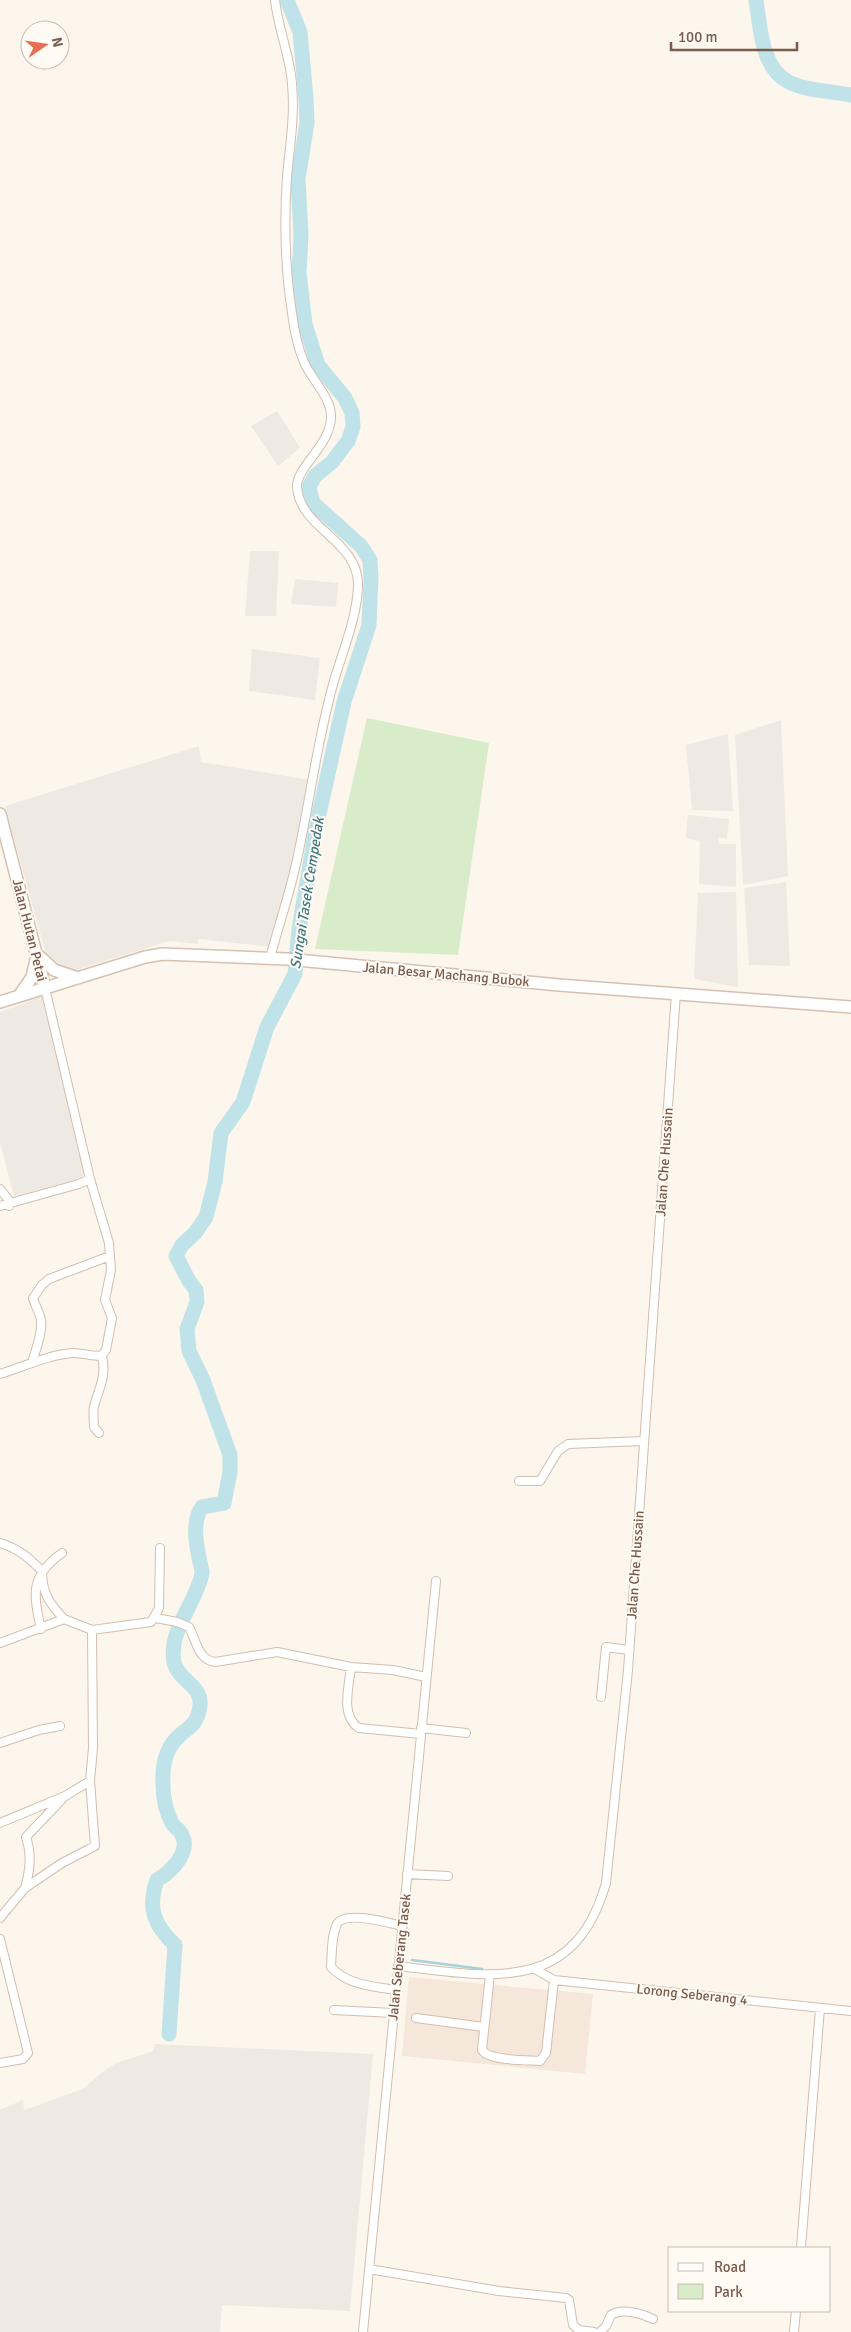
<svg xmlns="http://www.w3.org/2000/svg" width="851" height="2332" viewBox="0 0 851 2332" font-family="Signika,sans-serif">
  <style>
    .residential { fill: #f5e8da }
    .industrial { fill: #efe9e4 }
    .green { fill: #d8ecc9 }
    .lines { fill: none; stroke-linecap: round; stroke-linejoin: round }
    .stream { stroke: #a5d3da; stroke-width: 2.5 }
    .river { stroke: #bfe3e8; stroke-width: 15 }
    .street-casing { stroke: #d1beb0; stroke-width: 10 }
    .secondary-casing { stroke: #d6c0b0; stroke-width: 14 }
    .street { stroke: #fff; stroke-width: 8 }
    .secondary { stroke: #fff; stroke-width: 11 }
    .labels { text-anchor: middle; stroke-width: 4; stroke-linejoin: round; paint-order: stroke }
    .street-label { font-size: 14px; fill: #7a5c4d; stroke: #fffaf3 }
    .water-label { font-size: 15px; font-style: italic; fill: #437c86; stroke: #fffaf3 }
  </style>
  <rect width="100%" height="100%" fill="#fdf6ec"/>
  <path class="residential" d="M409,1977L593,1994L585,2074L402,2056Z"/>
  <path class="industrial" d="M277,411L300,448L278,466L251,426Z
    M250,551H279L276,616H245Z
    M295,579L338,583L336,607L291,604Z
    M252,649L320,658L315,700L249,691Z
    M781,720L788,876L743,885L735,735Z
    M728,734L733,811L692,810L686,745Z
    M199,746L201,762L310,780L292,877L271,947L198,939V944L169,941L69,972L47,958L5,806Z
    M688,815L729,819L727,839L718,837L719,844H736V887L699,884L700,841L686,838Z
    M786,882L790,966L749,965L744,888Z
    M736,892L738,987L694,979L698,893Z
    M43,996L86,1170L82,1178L14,1197L0,1142V1012Z
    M155,2044L373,2054L350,2311L222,2305L220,2332H0V2110L23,2100L24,2110L83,2089L101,2073L116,2063L153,2051Z"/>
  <path class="green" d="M367,718L489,743L458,955L315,949Z"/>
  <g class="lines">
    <path class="stream" d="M412,1960L482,1969"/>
    <path class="river" d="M756,0C760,25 761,67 787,81C805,91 831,91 851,95
      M169,2034L175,1945C154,1925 147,1908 157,1880C171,1872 191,1852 182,1835C180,1830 175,1828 172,1823C166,1812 163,1796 163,1783C162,1765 165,1748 180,1735C191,1726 198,1723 200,1705C202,1685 178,1681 174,1662C168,1630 197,1602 202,1573C202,1569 200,1562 199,1558C196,1542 192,1521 202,1507L224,1503L230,1472V1455L203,1380L189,1351L187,1329L197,1302L196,1290L189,1281L176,1256L182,1245L195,1233L206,1217L215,1182L221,1133L243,1102L267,1027L295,974L299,929L317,823L344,702L369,625L371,578L370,560L361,546L313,503L309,487L315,476L332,462L348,441L353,427L352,413L345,398L318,365L305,324L299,273L301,235L298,179L307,123L306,98L300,32L287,0"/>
    <defs>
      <path id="street" d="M270,958C279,924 291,890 298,855C309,804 316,751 329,700C337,663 356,626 358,587C360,540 300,530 297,487C296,467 332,444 331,416C331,397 311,379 304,362C297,346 294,329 292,313C285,268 284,220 287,176C290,145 295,115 292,84C290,55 278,29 275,0
        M45,988L90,1179L109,1243L111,1270L105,1300L112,1318L106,1350L102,1355C106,1377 101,1383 95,1403C92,1410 94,1420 94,1427L99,1433
        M0,1189L8,1199L9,1206
        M0,1206L79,1184L90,1179
        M32,1363C35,1351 43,1333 41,1320C40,1313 35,1306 33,1298L42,1285L49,1279L110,1256
        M0,1374C23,1367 48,1355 72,1353C82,1352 94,1358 102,1355
        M519,1481H540L558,1451L568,1444L643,1441
        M0,1543C18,1548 29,1558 42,1571C42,1593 49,1603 64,1619
        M156,1618L177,1622L189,1627C196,1640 198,1660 215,1662L277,1652L351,1667L393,1670L426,1677
        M41,1629C33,1593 30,1576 62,1553
        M0,1643L64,1619L92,1630L151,1622L159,1608L160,1548
        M351,1667C349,1687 340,1716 359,1728L421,1734
        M601,1697L606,1647L629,1650
        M421,1728L466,1733
        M0,1743L39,1730L60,1726
        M0,1823L65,1796L90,1781
        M407,1874L448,1876
        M25,1888C30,1870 32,1855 26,1837L65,1796
        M0,1918L25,1888L62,1863L95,1846L90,1781L93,1748L92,1630
        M0,1939L28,2053L23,2059L0,2063
        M398,1966C491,1977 574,1995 606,1883L628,1670L676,993
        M535,1969L554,1980L851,2011
        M490,1975L482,2050C489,2061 527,2060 540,2061L546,2053L554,1980
        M395,1990C373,1986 347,1985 331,1967C332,1954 331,1937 337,1924C345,1910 389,1923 402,1926
        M334,2010L393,2013
        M416,2018L484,2027
        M801,2248L820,2008
        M369,2269L499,2291L566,2298L569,2300L573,2325L579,2330L594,2332
        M363,2332L436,1581
        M600,2332L606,2326L611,2315C622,2308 641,2313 653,2319
        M794,2332L796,2311"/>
      <path id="secondary" d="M0,814L45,988
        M37,954L54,970L78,978
        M19,996L32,977L36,960
        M0,1002L145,957L163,954L287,959L559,985L851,1007"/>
    </defs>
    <use href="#street" class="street-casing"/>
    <use href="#secondary" class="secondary-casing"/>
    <use href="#street" class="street"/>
    <use href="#secondary" class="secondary"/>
  </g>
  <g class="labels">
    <g class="street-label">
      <text transform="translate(30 930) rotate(76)" y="5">Jalan Hutan Petai</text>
      <text transform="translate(446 974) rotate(5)" y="5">Jalan Besar Machang Bubok</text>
      <text transform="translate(664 1162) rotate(-86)" y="5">Jalan Che Hussain</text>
      <text transform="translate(635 1565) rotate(-86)" y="5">Jalan Che Hussain</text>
      <text transform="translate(399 1957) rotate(-84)" y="5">Jalan Seberang Tasek</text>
      <text transform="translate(692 1994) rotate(6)" y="5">Lorong Seberang 4</text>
    </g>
    <g class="water-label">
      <text transform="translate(307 893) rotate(-81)" y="5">Sungai Tasek Cempedak</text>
    </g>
  </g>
  <rect x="668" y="2247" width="162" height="65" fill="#fffaf3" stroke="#cabbb1"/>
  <rect x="678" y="2263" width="25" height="8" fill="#ffffff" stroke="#cabbb1"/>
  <text x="714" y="2272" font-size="15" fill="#7a5c4d">Road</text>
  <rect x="678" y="2284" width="25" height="15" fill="#d8ecc9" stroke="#cabbb1"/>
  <text x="714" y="2297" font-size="15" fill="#7a5c4d">Park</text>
  <g transform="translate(45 45) rotate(77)"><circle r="24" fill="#fffaf3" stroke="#cabbb1"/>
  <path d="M0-4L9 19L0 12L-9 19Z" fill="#e76f51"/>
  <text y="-8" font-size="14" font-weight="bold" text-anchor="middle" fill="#7a5c4d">N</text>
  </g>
  <path d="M671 42v8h126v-8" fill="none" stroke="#7a5c4d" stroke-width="2.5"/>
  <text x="678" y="42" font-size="15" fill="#7a5c4d" stroke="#fffaf3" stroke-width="4" paint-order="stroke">100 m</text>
</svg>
